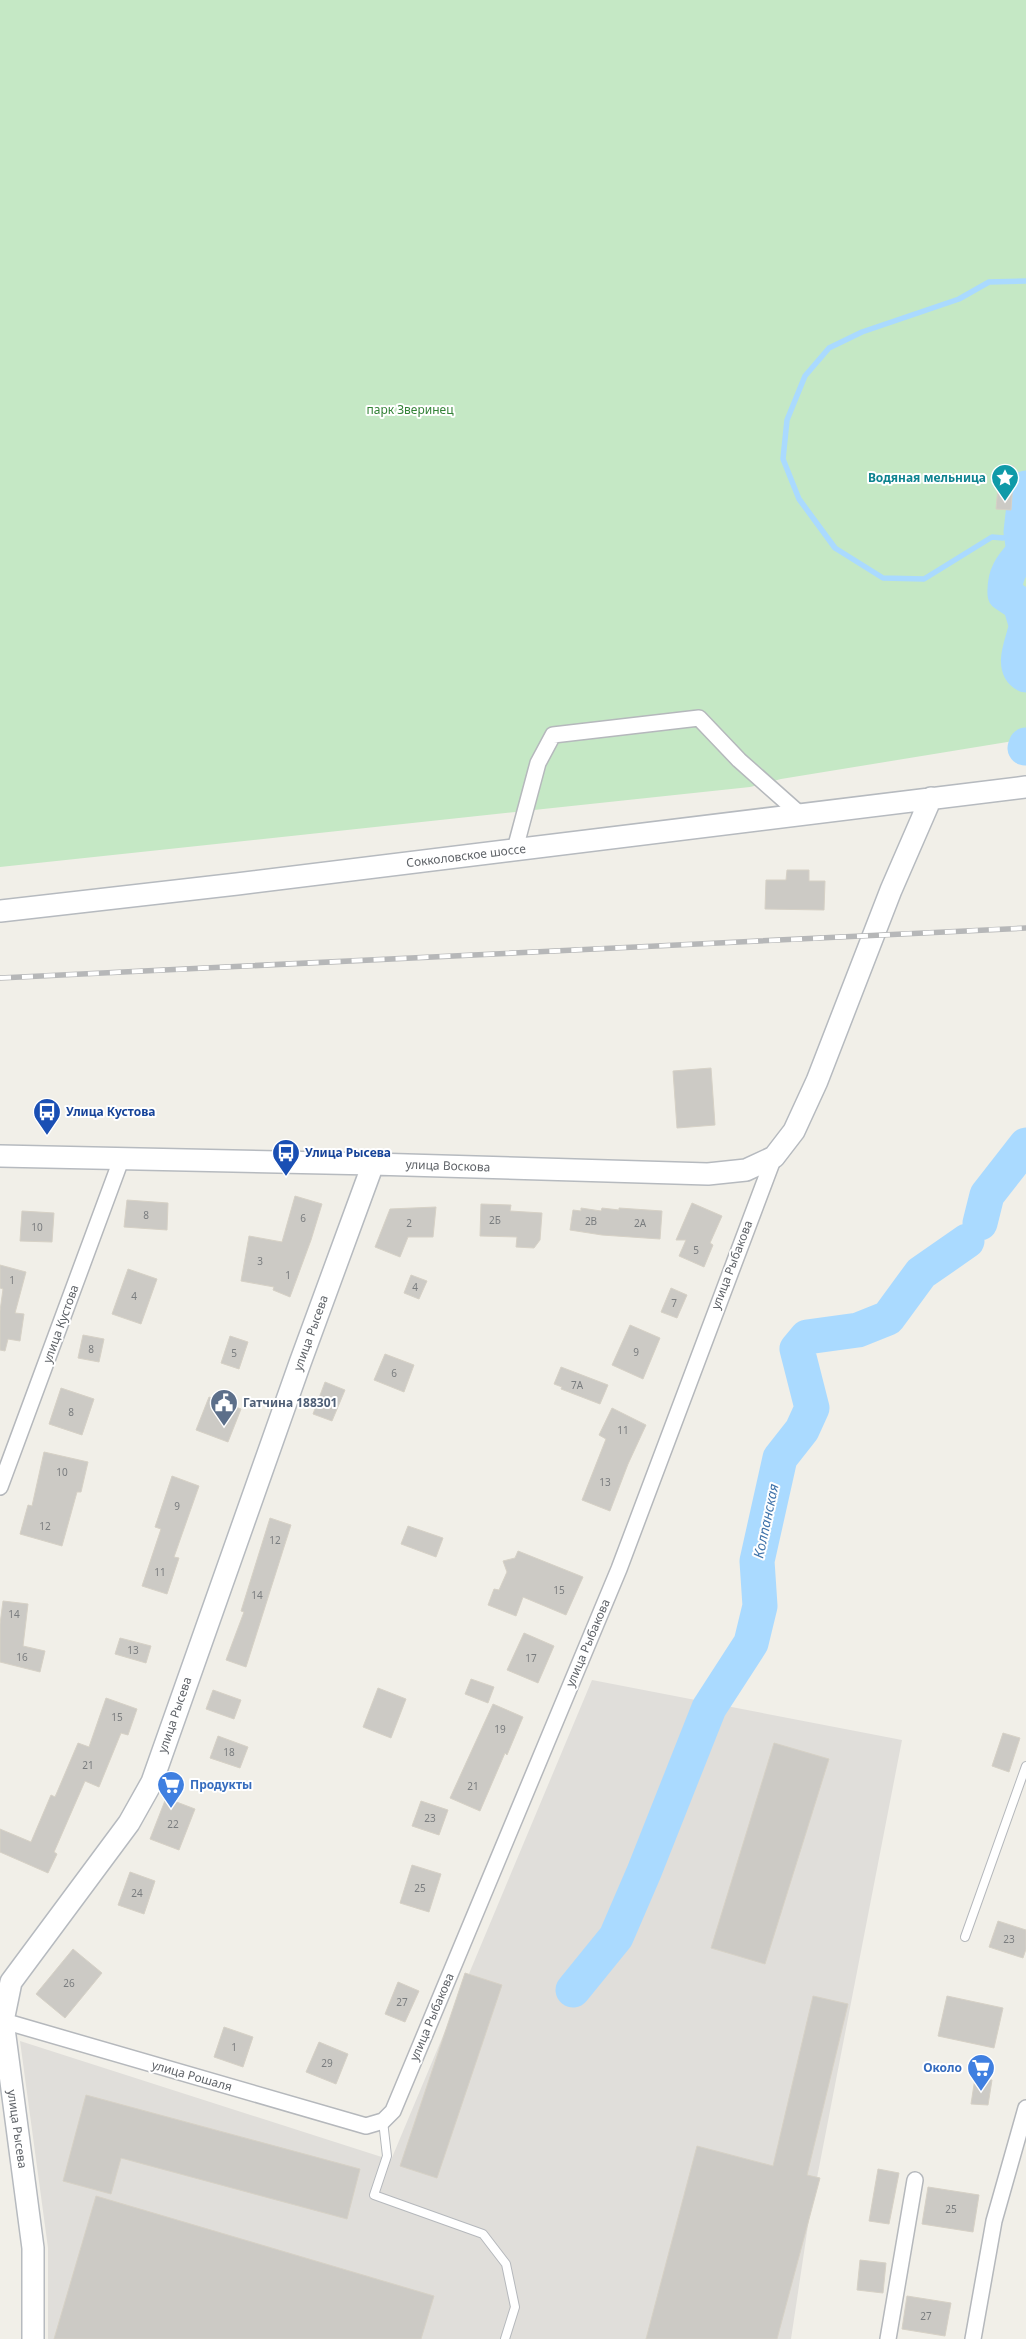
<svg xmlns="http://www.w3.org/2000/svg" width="1026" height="2339" viewBox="0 0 1026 2339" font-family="'Noto Sans',sans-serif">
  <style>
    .industrial { fill: #e0deda }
    .green { fill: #c5e8c5 }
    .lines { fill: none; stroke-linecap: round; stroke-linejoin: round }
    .stream { stroke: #aadaff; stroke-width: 5.5 }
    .river { stroke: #aadaff; stroke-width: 35 }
    .building { fill: #cccac5; stroke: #d6d1c6 }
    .lane-casing { stroke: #b5b8bc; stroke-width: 10 }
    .street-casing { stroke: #b5b8bc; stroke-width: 18 }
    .secondary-casing { stroke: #b6babf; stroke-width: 24 }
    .lane { stroke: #fff; stroke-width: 8 }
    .street { stroke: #fff; stroke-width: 15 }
    .secondary { stroke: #fff; stroke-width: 21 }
    .rail-casing { stroke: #b6b7b8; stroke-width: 5.5 }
    .rail { stroke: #fff; stroke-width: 4; stroke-dasharray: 11; stroke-linecap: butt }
    .labels { text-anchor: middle; stroke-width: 4; stroke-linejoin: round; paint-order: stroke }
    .number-label { font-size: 10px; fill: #7a7d7f }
    .park-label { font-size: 12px; fill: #348238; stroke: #fff }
    .culture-label { font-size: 12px; font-weight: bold; fill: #0d838f; stroke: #fff; text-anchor: end }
    .street-label { font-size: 12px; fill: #5f6368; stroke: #fff }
    .transit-label { font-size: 12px; font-weight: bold; fill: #164399; stroke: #fff; text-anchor: start }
    .service-label { font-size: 12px; font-weight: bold; fill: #4e5e75; stroke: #fff; text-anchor: start }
    .shop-label { font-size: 12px; font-weight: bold; fill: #366cbe; stroke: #fff; text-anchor: start }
    .water-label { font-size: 14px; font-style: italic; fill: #4174aa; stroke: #fff }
  </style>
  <rect width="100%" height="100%" fill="#f1efe8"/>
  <path class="industrial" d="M592,1680L902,1740L809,2219L791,2339H48V2248L20,2041L391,2160Z"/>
  <path class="green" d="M0,0H1026V739L781,779L750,787L0,867Z"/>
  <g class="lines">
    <path class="stream" d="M1021,532L1003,538L992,537L924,579L883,578L835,548L799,499L783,459L787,420L805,376L829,348L862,332L959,299L989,282L1026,281"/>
    <path class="river" d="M1026,488L1021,532L1024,552C1011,566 1004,575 1005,594L1020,604L1026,624
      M1026,627C1024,641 1010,666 1026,675
      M1025,748L1026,745
      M980,1223L987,1195L1026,1145
      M573,1990L616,1937L644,1872L709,1708L751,1643L760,1606L757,1561L780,1458L802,1430L812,1408L797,1349L807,1337L858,1330L888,1318L921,1273L967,1241"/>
  </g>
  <path class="building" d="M1000,465L1014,466L1011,510L996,509Z
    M787,870H809V881H825L824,910L765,909L766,880H786Z
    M711,1068L715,1125L677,1128L673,1071Z
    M295,1196L322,1204L311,1240L290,1297L273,1290L274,1287L241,1281L249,1236L282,1242Z
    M127,1200L168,1203L167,1230L124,1227Z
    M692,1203L722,1216L710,1243L713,1245L704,1267L679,1256L686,1240H676Z
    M481,1204L511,1205L510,1211L542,1213L540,1240L534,1248L516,1247L517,1237L480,1236Z
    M436,1207L433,1237H408L400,1257L375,1247L390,1209Z
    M581,1208L601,1211L602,1208L619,1210V1208L662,1211L660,1239L602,1235L570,1230L573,1210L581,1211Z
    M22,1211L54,1213L52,1242L20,1241Z
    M0,1265L26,1272L15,1313L24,1314L20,1341L8,1339L5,1351L0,1350V1311L3,1289L0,1288Z
    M128,1269L157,1279L141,1324L112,1314Z
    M411,1275L427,1281L419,1299L404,1293Z
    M671,1288L687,1295L677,1318L661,1312Z
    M630,1325L660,1338L643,1379L612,1365Z
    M83,1335L104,1339L99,1362L78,1358Z
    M230,1336L248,1342L239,1369L221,1363Z
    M385,1354L414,1365L404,1392L374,1380Z
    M561,1367L608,1385L600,1404L561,1389L562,1387L554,1384Z
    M325,1382L345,1390L332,1421L313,1414Z
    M61,1388L94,1399L82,1435L49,1424Z
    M209,1397L241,1409L228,1442L196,1430Z
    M612,1408L646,1425L628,1464L610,1511L582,1500L606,1439L599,1435Z
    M44,1452L88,1462L81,1492H77L62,1546L20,1534L28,1505L32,1506Z
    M172,1476L199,1486L174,1557L179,1558L167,1594L142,1586L161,1529L155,1527Z
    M270,1518L291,1525L246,1667L226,1660L244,1612L241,1611Z
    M408,1526L443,1538L436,1557L401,1544Z
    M518,1551L583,1577L566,1615L523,1597L516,1616L488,1605L494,1589L499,1590L507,1572L503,1561L515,1558Z
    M3,1601L28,1604L23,1646L45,1651L40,1672L0,1662V1624Z
    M524,1633L554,1646L538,1683L507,1670Z
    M120,1638L151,1646L146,1663L115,1654Z
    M471,1679L494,1687L488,1703L465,1694Z
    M378,1688L406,1699L391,1738L363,1727Z
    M213,1690L241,1700L234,1719L206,1709Z
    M106,1698L137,1709L128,1735L121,1733L99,1787L85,1781L54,1852L57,1854L48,1873L0,1852V1829L31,1842L51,1795L55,1797L78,1743L89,1747Z
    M493,1704L523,1717L507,1755L505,1753L480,1811L450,1798Z
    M1003,1733L1020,1738L1009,1772L992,1766Z
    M218,1736L248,1747L240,1768L210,1758Z
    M774,1743L829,1759L765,1964L711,1948Z
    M166,1798L195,1809L179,1850L150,1839Z
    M421,1801L448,1810L439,1835L412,1826Z
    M412,1865L441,1874L429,1912L400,1903Z
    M130,1872L155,1881L144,1914L118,1905Z
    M998,1921L1026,1930V1949L1023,1958L989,1947Z
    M73,1949L102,1973L65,2018L36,1994Z
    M465,1973L502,1985L437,2178L400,2166Z
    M398,1982L419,1991L405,2022L385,2014Z
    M813,1996L848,2004L807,2175L820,2178L777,2339H646L697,2146L773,2166Z
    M947,1996L1003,2008L994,2048L938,2036Z
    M224,2027L253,2037L243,2067L214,2057Z
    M319,2042L348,2054L336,2084L306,2072Z
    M975,2078L992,2080L988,2105L971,2104Z
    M86,2095L360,2169L347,2219L121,2158L111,2194L63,2181Z
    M878,2169L899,2173L889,2224L869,2221Z
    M928,2187L979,2195L973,2232L922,2224Z
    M96,2196L434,2296L421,2339H54Z
    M860,2260L886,2263L883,2293L857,2290Z
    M907,2296L951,2303L945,2336L902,2329Z"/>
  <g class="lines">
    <defs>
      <path id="lane" d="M965,1937L1026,1766
        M383,2121L387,2156L374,2195L483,2234L506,2264L515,2307L505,2339"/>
      <path id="street" d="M515,849L538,763L553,735L699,718L739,760L801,815
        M0,1487L121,1160
        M0,2020L366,2126L383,2121L393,2111L619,1569L774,1157
        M888,2339L915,2180
        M973,2339L994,2221L1026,2108"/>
      <path id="secondary" d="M0,911L237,884L1026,787
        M0,1156L373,1164L708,1174L746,1170L774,1157L794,1131L817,1081L891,890L931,798
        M33,2339V2248L3,2021L11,1982L129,1823L152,1782L300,1363L373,1164"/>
    </defs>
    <use href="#lane" class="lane-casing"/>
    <use href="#street" class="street-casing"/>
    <use href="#secondary" class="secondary-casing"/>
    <use href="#lane" class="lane"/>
    <use href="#street" class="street"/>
    <use href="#secondary" class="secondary"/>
    <defs>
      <path id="rail" d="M0,978L1026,928"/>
    </defs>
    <use href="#rail" class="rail-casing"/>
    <use href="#rail" class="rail"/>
  </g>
  <defs>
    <symbol id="sight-pin" viewBox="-11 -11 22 30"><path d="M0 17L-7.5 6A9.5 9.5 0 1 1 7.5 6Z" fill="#0f9aa8" stroke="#fff"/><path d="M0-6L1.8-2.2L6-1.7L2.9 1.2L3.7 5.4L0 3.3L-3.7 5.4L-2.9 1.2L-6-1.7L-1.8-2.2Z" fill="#fff"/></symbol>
    <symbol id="bus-pin" viewBox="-11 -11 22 30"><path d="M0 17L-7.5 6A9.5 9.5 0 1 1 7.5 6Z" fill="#1a4fb4" stroke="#fff"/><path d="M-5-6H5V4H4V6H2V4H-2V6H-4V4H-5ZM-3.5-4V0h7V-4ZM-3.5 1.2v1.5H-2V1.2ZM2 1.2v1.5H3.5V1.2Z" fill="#fff"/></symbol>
    <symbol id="civic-pin" viewBox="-11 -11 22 30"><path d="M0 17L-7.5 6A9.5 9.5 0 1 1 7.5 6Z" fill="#5c6f8a" stroke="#fff"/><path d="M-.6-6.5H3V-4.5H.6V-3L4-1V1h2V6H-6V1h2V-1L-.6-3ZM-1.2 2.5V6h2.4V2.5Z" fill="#fff"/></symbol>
    <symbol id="supermarket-pin" viewBox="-11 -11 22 30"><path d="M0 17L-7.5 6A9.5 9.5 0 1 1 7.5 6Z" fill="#3f7fe0" stroke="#fff"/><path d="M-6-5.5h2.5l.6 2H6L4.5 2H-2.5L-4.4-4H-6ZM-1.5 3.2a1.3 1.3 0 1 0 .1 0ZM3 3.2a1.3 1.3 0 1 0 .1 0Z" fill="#fff"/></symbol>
  </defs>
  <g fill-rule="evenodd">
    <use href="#sight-pin" x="989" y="462" width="32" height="43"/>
    <use href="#bus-pin" x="31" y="1096" width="32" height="43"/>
    <use href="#bus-pin" x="270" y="1137" width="32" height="43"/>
    <use href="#civic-pin" x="208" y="1387" width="32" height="43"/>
    <use href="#supermarket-pin" x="155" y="1769" width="32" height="43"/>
    <use href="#supermarket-pin" x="965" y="2052" width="32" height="43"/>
  </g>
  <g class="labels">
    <g class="number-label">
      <text x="146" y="1219">8</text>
      <text x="303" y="1222">6</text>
      <text x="495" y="1224">2Б</text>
      <text x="591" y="1225">2В</text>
      <text x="409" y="1227">2</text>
      <text x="640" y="1227">2А</text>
      <text x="37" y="1231">10</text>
      <text x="696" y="1254">5</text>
      <text x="260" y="1265">3</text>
      <text x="288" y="1279">1</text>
      <text x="12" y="1284">1</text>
      <text x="415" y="1291">4</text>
      <text x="134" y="1300">4</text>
      <text x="674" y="1307">7</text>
      <text x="91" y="1353">8</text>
      <text x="636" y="1356">9</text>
      <text x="234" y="1357">5</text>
      <text x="394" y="1377">6</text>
      <text x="577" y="1389">7А</text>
      <text x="71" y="1416">8</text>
      <text x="623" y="1434">11</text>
      <text x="62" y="1476">10</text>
      <text x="605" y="1486">13</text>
      <text x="177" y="1510">9</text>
      <text x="45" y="1530">12</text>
      <text x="275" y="1544">12</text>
      <text x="160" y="1576">11</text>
      <text x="559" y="1594">15</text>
      <text x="257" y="1599">14</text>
      <text x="14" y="1618">14</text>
      <text x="133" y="1654">13</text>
      <text x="22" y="1661">16</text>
      <text x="531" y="1662">17</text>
      <text x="117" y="1721">15</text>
      <text x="500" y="1733">19</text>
      <text x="229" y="1756">18</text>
      <text x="88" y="1769">21</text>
      <text x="473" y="1790">21</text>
      <text x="430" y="1822">23</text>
      <text x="173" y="1828">22</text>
      <text x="420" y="1892">25</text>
      <text x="137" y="1897">24</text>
      <text x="1009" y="1943">23</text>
      <text x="69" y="1987">26</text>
      <text x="402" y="2006">27</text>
      <text x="234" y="2051">1</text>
      <text x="327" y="2067">29</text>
      <text x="951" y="2213">25</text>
      <text x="926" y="2320">27</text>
    </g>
    <g class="park-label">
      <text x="410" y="414">парк Зверинец</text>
    </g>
    <g class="culture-label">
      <text x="986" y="482">Водяная мельница</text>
    </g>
    <g class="street-label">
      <text transform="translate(466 856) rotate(-7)" y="4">Сокколовское шоссе</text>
      <text transform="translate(448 1166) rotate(2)" y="4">улица Воскова</text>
      <text transform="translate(732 1265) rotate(-69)" y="4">улица Рыбакова</text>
      <text transform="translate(61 1324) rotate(-70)" y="4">улица Кустова</text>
      <text transform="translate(311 1333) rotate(-70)" y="4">улица Рысева</text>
      <text transform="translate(588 1643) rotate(-67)" y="4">улица Рыбакова</text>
      <text transform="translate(175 1715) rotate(-71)" y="4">улица Рысева</text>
      <text transform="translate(432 2017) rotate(-67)" y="4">улица Рыбакова</text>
      <text transform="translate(192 2076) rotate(16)" y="4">улица Рошаля</text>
      <text transform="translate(17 2129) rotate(82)" y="4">улица Рысева</text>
    </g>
    <g class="transit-label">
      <text x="66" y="1116">Улица Кустова</text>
      <text x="305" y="1157">Улица Рысева</text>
    </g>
    <g class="service-label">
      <text x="243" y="1407">Гатчина 188301</text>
    </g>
    <g class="shop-label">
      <text x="190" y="1789">Продукты</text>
      <text x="962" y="2072" text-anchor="end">Около</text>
    </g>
    <g class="water-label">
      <text transform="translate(766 1521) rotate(-78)" y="5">Колпанская</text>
    </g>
  </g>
</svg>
